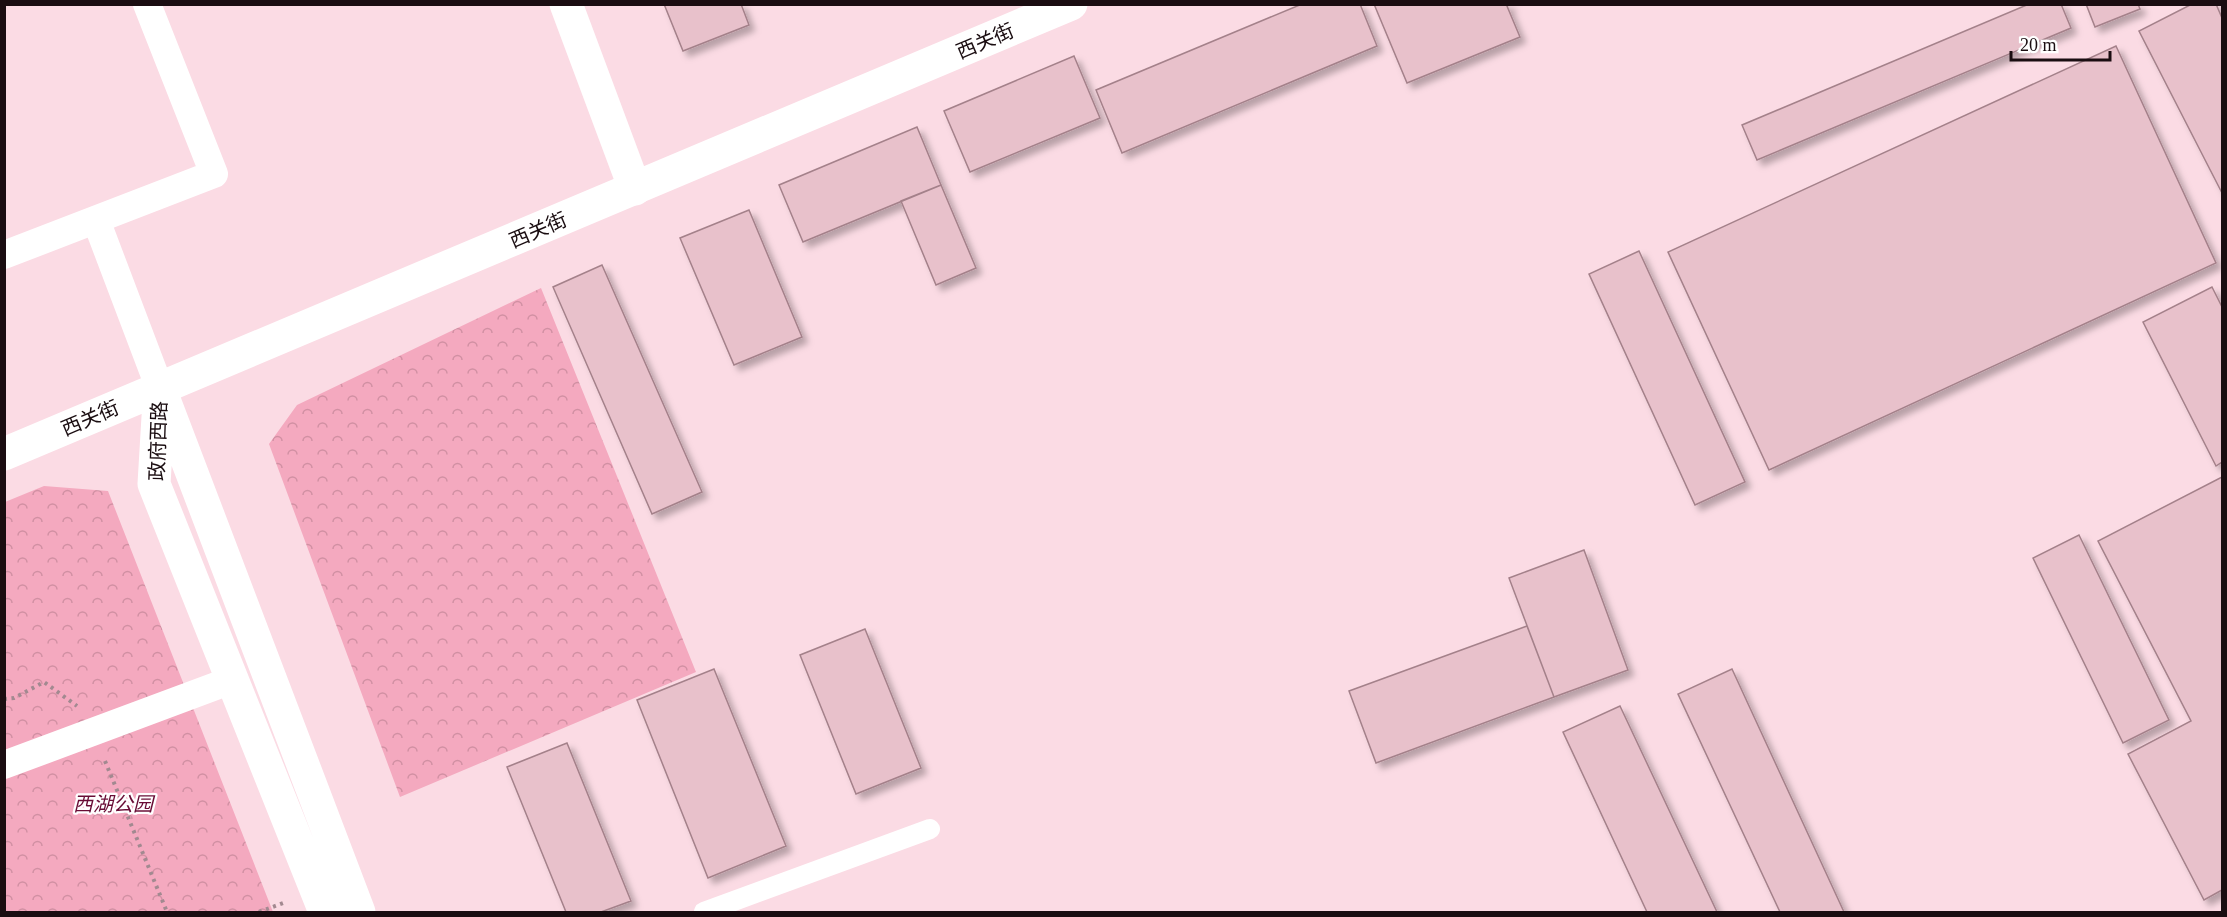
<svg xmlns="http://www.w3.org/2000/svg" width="2227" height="917" viewBox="0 0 2227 917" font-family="'Times New Roman','Noto Sans SC',serif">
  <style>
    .park { fill: url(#park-crowns) }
    .building { fill: #e8c1cb; stroke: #a4818a; stroke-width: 1.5; filter: url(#shadow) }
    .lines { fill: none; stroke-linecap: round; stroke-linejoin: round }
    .path { stroke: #a28990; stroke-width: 4; stroke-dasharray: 3 4.5; stroke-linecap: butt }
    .service { stroke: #fff; stroke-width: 20 }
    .pedestrian { stroke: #fff; stroke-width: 28 }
    .minor { stroke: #fff; stroke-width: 33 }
    .tertiary { stroke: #fff; stroke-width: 33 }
    .labels { text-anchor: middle; stroke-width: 4.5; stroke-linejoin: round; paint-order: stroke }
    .street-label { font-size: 20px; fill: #1a0d11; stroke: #fff }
    .park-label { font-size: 20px; font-style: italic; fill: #680c35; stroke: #fff }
  </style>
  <defs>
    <pattern id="park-crowns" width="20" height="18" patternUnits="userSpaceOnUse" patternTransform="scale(1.5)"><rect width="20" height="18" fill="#f4a9bf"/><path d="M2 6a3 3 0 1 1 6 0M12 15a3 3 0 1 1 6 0" fill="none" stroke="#d190a3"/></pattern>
    <filter id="shadow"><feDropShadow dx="5.5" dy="5.5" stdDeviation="3" flood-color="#0004"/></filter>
  </defs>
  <rect width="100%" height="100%" fill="#fbdbe4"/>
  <path class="park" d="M541,288L696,672L400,797L269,444L297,405Z
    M44,486L108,491L273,912H5V502Z"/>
  <path class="building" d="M664,4H741L749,25L683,51Z
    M1302,4H1360L1377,46L1122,153L1096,90Z
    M1374,4H1511L1507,6L1520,37L1407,83Z
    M2029,4H2061L2071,28L1757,160L1742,125Z
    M2086,4H2138L2140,9L2095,27Z
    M2192,4H2216L2222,18V193L2139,31Z
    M2116,46L2216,263L1769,470L1668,252Z
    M1074,56L1100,118L970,172L944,111Z
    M917,127L941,185L803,242L779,185Z
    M941,185L976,268L936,285L901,201Z
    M749,210L802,337L734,365L680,238Z
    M1639,251L1745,482L1695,505L1589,274Z
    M602,265L702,492L652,514L553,287Z
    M2212,287L2222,307V462L2216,466L2143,322Z
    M2222,477V890L2204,900L2128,754L2191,721L2098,541Z
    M2079,535L2169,720L2123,743L2033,558Z
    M1584,550L1628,670L1554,697L1509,578Z
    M1527,626L1554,697L1376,763L1349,691Z
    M865,629L921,768L856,794L800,655Z
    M714,669L786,846L708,878L637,700Z
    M1732,669L1844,912H1780L1678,694Z
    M1620,706L1717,912H1647L1563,732Z
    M567,743L631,901L601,912H566L507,767Z"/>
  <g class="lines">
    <path class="path" d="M4,699L14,698L44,682L77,706
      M105,761L167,912
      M259,912L286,902"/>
    <path class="service" d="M704,912L930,829"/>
    <path class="pedestrian" d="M96,220L160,389
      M4,255L214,174L147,4
      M4,765L232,680"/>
    <path class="minor" d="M566,4L635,189"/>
    <path class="tertiary" d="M160,389L359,912
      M159,400L154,484L325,912
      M4,454L1071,4"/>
  </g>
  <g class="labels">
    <g class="street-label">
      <text transform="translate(985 41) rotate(-23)" y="7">西关街</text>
      <text transform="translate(538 230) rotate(-23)" y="7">西关街</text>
      <text transform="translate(90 418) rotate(-23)" y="7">西关街</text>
      <text transform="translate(158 441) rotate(-88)" y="7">政府西路</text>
    </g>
    <g class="park-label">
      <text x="113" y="811">西湖公园</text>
    </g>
  </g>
  <rect width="2227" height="917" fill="none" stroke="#1a0d11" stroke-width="12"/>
  <path d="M2011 51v9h99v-9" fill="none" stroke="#1a0d11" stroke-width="3"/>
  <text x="2020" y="51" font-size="18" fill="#1a0d11" stroke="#ffffff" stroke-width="4.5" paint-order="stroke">20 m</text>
</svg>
